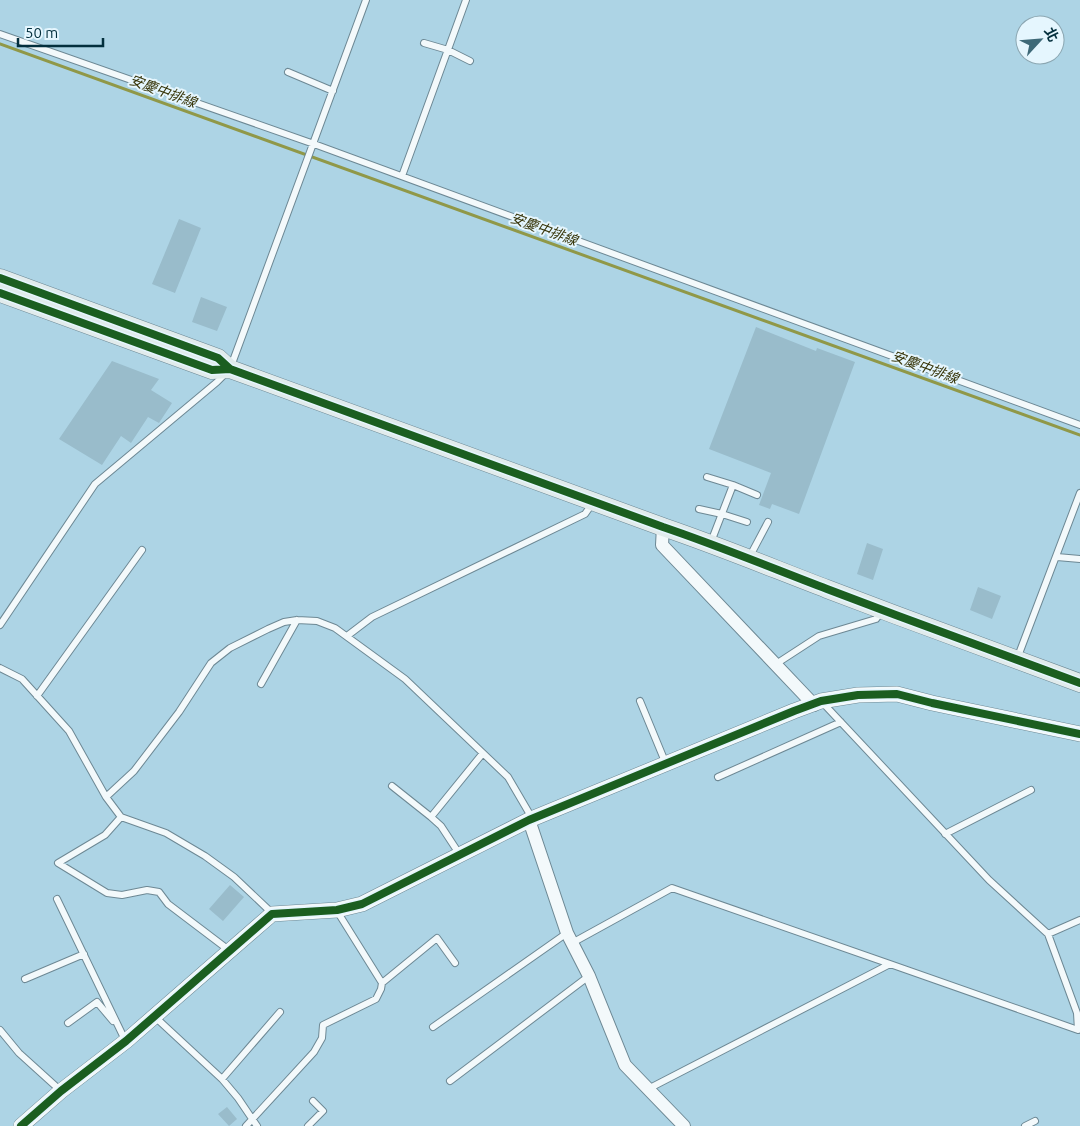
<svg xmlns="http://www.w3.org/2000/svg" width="1080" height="1126" viewBox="0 0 1080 1126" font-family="Ubuntu,'Noto Sans TC',sans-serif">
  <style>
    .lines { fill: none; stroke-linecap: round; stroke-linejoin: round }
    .stream { stroke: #909848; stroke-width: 3 }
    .building { fill: #99bccb }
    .service-casing { stroke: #6d8894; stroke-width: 8 }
    .minor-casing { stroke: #6d8894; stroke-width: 14 }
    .tertiary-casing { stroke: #6d8894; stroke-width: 16 }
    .secondary-casing { stroke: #6d8894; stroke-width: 19 }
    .service { stroke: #f3f9fb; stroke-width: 6 }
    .minor { stroke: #f3f9fb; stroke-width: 12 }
    .tertiary { stroke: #f3f9fb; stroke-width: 15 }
    .secondary { stroke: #e1ebec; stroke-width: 18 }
    .cycleway-casing { stroke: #e5f6fe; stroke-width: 11 }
    .cycleway { stroke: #1b5e20; stroke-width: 8 }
    .labels { text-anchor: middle; stroke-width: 4; stroke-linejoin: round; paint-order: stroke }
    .water-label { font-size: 14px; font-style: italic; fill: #373509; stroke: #e5f6fe }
  </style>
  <rect width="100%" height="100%" fill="#add4e5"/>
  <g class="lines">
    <path class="stream" d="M0,44L1080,435"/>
  </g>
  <path class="building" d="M179,219L201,228L175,293L152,284Z
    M201,297L227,307L217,331L192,322Z
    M756,327L816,351L817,348L855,362L799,514L772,504L770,509L759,505L771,473L709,449Z
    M112,361L159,379L151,390L172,403L159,423L148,417L131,443L121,436L102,465L59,439Z
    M867,543L883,549L873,580L857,574Z
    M978,587L1001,596L992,619L970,610Z
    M230,885L244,897L223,921L209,909Z
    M227,1107L237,1119L229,1126L218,1114Z"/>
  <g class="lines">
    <defs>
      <path id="service" d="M0,34L314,144L1080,425
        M424,43L448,50L470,61
        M288,72L333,91
        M402,176L466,0
        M707,477L733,485L757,495
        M699,509L722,514L747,522
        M711,542L733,485
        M750,556L768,522
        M1057,557L1080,559
        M0,625L95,484L217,382L230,369L366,0
        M347,636L372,617L585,514L592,504
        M1017,659L1080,493
        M776,664L819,636L876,619L882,611
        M0,668L22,679L69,731L106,797L134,771L179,712L211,663L230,648L268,629L284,622L297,620L317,621L335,628L405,679L508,777L532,818
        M261,684L297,620
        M37,696L142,550
        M640,701L666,764
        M822,702L989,880L1048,934L1077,1013L1078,1030L890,964
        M718,777L841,722
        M392,786L431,817L441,826L460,855
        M106,797L121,817L166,833L205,856L234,877L272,913
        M121,817L105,835L58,863L107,893L122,895L147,890L159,892L168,904L230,951
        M431,817L483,753
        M945,834L1031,790
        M57,899L125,1040
        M1048,934L1080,920
        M572,943L672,888L890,964L648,1089
        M25,979L84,954
        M382,983L437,938L455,963
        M154,1016L222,1079L238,1098L257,1126
        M68,1023L97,1002L113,1021
        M433,1027L567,933
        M0,1030L19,1053L61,1091
        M222,1079L280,1012
        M450,1081L589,976
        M246,1126L314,1052L322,1038L323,1025L376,999L381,989L382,983L337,911
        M308,1126L323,1111L313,1101
        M1025,1126L1035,1121"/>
      <path id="minor" d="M663,527L662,545L814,705
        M529,820L567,933L589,976L625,1065L684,1126"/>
      <path id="tertiary" d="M21,1126L61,1091L126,1041L272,914L337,910L362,904L529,820L794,711L821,701L858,695L897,694L932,703L1080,734"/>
      <path id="secondary" d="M0,278L218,358L230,369
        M0,293L212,370L230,369L663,527C719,546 772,568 827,589C911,621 995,652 1080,683"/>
    </defs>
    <use href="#service" class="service-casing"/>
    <use href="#minor" class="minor-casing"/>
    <use href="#tertiary" class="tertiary-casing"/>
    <use href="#secondary" class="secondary-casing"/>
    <use href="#service" class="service"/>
    <use href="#minor" class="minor"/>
    <use href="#tertiary" class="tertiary"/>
    <use href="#secondary" class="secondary"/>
    <defs>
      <path id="cycleway" d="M0,278L218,358L230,369
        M0,293L212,370L230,369L663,527C719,546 772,568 827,589C911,621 995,652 1080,683
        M21,1126L61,1091L126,1041L272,914L337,910L362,904L529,820L794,711L821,701L858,695L897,694L932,703L1080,734"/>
    </defs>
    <use href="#cycleway" class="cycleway-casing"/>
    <use href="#cycleway" class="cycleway"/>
  </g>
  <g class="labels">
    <g class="water-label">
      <text transform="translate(163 91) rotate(20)" y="5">安慶中排線</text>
      <text transform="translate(544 229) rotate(20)" y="5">安慶中排線</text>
      <text transform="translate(925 367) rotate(20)" y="5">安慶中排線</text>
    </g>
  </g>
  <g transform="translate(1040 40) rotate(64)"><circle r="24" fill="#e5f6fe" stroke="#8ba6b1"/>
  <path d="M0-4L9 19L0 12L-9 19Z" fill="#3e6978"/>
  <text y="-8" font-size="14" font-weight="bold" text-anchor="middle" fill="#032f3d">北</text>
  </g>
  <path d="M18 38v8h85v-8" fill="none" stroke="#032f3d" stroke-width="2.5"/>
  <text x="25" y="38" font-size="15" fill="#032f3d" stroke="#e5f6fe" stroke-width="4" paint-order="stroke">50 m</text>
</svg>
